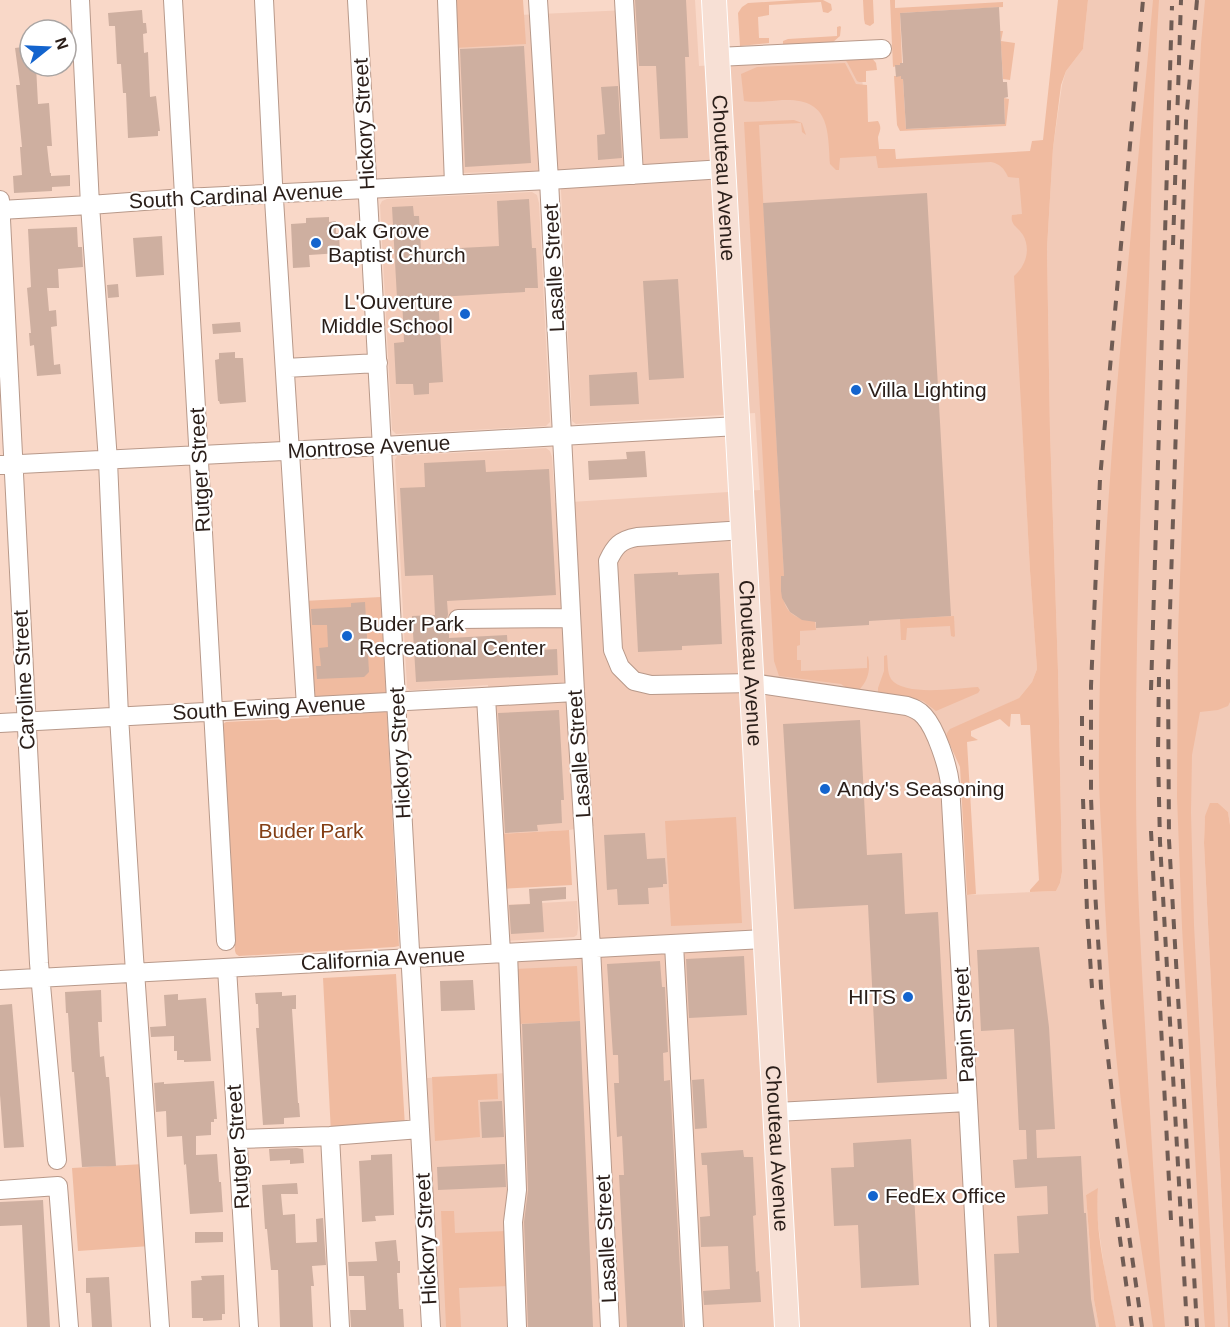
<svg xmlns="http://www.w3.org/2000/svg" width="1230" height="1327" viewBox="0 0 1230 1327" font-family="Helvetica,sans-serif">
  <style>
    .built { fill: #f2cab7 }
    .green { fill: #f0bba0 }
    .building { fill: #ceafa0 }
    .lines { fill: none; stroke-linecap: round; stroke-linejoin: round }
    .minor-casing { stroke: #b8998a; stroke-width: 20 }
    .major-casing { stroke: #fff; stroke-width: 26 }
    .minor { stroke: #fff; stroke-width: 18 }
    .major { stroke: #f7e0d5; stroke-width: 24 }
    .rail { stroke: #705c54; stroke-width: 4; stroke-dasharray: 10 10; stroke-linecap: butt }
    .poi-dot { fill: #1364ce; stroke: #fff; stroke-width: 2 }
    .labels { text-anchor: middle; stroke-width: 4.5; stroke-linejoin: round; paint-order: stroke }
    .street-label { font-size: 21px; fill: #2a1e19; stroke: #fff }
    .poi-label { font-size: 21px; fill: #2a1e19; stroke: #fff; text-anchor: start }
    .park-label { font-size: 21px; fill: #843f15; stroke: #fff }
  </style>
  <rect width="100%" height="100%" fill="#f9d8c8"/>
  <path class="built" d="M626,0H695L699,66L861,56L865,127H877L879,165L1041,157L1021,401L1030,571L1037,669L1032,682L1019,698L947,733L946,736L929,746L937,762L941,781L947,896L1056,891L1060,883L1062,872L1058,670L1050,432L1047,248L1053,148L1062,85L1066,71L1083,49L1088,0H1230V825L1228,812L1218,803L1205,816L1204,843L1228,1327H1116L1104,1267L1096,1209L1098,1189L1086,1195L1094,1300L1099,1327H439L427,1078L506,1073L502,962L600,957L594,826L569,830L497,834L488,685L415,690H410L407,688L395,460L397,456L546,448L550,451L552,457L555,503L760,490L755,413L576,424L572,421L560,170L461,173L453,18L627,10Z
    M532,192L537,195L539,203L550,422L546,426L396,434L392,430L380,205L382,201L387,199Z
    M577,901L578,928L577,935L574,937L504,941L502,905Z"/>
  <path class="green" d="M452,0H523L526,44L454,48Z
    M796,0H823L831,4L832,10L828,13L823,12L821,2L769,5V15L758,17L759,38H769V43L740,46L738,13L742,7L748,3Z
    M863,0H873L874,23L870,26L865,24L864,19Z
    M890,0H895V8L1003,2V7L900,13L902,63H900V65L893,67Z
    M1058,0H1088L1083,49L1066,71L1061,85L1053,148L1047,248L1050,432L1058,670L1062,872L1060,883L1056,891L1030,892V890L1039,880L1030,725H1021L1020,714H1011L1010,726L1009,727L1000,719L971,731V736L978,740L967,742L976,894L967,895L960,767L946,736L947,733L950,729L1019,698L1032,682L1037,669L1030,571L1014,276C1026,266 1031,249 1023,235C1018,227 1010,225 1012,215L1022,214L1019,178L1008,177C1004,168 1000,164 991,162L882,168H878L876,156L840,158L839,170H836L830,164C828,127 829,98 782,100C770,101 756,103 744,101L741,74L757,67L845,63L856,84L867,85L868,122L878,121C882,128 880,130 878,137C878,140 879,146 879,149H895L896,159L1030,151L1032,141L1043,140Z
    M1153,0H1159C1152,102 1152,205 1148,307C1142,467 1135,627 1136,787C1136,878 1142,970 1147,1061C1152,1149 1157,1238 1165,1327H1153C1142,1252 1130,1177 1121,1102C1112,1022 1106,942 1103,861C1101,824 1098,785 1099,748C1100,498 1131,249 1153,0Z
    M1205,0H1230V702L1228,706L1218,710L1200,712L1192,755L1191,812L1194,925L1215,1327H1205L1204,1315L1182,927L1177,797L1178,634L1194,185L1201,44Z
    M840,26L841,27L840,36L832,43L785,46L783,44V41L788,39L837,36V27Z
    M1000,31H1003L1001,41L1015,43L1010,80L1003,79Z
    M871,57L876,63L877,70L866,71V82H859L857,81L847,62L845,60Z
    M894,76H901V79H903L906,129L1005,124L1004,98L1009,99L1006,126L900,131L897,125Z
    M794,120L802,123L806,135L802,132L801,123L759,125L784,576L781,577C782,604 785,619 815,621L816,630L800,631V645L797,646V660H801V671L867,668V657L868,656C871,669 868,681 859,690L848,689L841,684L779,676L774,661L744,122Z
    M381,597L399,946L394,947L239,956L236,954L235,951L223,724L226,722L309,718L303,601Z
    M954,616L955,636L954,637L951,636L950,626L907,628L906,640H901L900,619Z
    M887,655C888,663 887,672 891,679C904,697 957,688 978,687L980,690L978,693L936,711L923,701L913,698L881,694L878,692V688L884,671V656Z
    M1210,803H1218L1228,812L1230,825V1327H1228L1204,843L1205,816Z
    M736,817L742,923L671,926L665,821Z
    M569,830L572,885L500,889L497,834Z
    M577,966L580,1021L517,1024L515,969Z
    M396,974L405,1127L331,1133L323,978Z
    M497,1074L498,1099L478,1100L480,1137L435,1141L432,1077Z
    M144,1164L150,1246L78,1251L72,1168Z
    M1098,1188C1094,1235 1108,1281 1116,1327H1099L1094,1300L1086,1195Z
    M441,1211H454L455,1233L507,1231L509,1286L459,1288L461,1327H446Z"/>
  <path class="building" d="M635,0H686L689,57H685L688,138L660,139L656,66H639Z
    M999,7L1003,82H1007L1008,97L1004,98L1005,124L906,129L903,79H901V76L896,77L895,65H900V63H903L900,13Z
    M142,10L143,23H146L147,33L143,34L144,53L148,52L150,97L156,96L160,131H158V136L128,138L126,93H123L121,64H117L115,26H109L108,13Z
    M30,46V66H36L38,104L49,103L52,146H47L50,173H51V176L70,175V186L52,187V191L14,193L13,176L22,175L20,147H22L16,85H20L15,48Z
    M524,46L531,163L465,167L460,49Z
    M618,86L622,158L598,160L597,135L605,134L601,87Z
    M927,193L951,616L869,621V625L816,628V622L802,620L790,612L782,598L781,591V576H784L763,203Z
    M529,199L532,248H536L538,288H525V292L438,297L443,382L429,383V394L414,395L413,384H396L394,343L404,342L402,297L397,298L392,207L413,206L414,216H419L421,250L499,246L497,201Z
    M329,217V222L336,221V233H339L340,253L309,255L310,267L293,268L291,224L306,223V218Z
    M77,227L78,247H82L83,267L58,269L59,288H47L49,311L56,310L57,326L51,327L54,365L60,364L61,374L37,376L34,345L30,346L29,333H31L27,288L31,287L28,229Z
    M162,236L164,275L136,277L133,238Z
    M678,279L684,378L649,380L643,281Z
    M118,284L119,297L108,298L107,285Z
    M240,322L241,332L213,334L212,324Z
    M235,352V358H243L246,402L220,404L219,401H218L215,360L219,359V353Z
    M637,372L639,404L590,406L589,375Z
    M645,451L647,477L589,480L588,461L627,459L626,452Z
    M485,460L486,472L549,469L556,595L447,601L448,614L447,620L449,625V638L507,635L508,652L557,649L558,675L416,682L412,616L435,615L433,575L405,576L400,488L425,487L424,463Z
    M678,572V575L719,573L722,644L682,646V650L638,652L634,574Z
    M365,602L369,672L364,677L317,679L316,666H321L319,648L328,647L327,625H312L311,609L351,607V603Z
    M559,710L564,800H561L562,823L537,825L538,831L505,833L498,713Z
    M860,720L867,855L902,853L905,914L938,912L947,1079L877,1083L868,905L794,909L783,724Z
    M645,833L647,859L665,858L667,884H663V887L648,888L649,904L618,905L617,889L607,890L604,835Z
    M566,887V899L542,901L544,932L511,934L509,905L530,904L529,889Z
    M1039,947L1049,1027L1055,1129L1036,1130L1037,1158L1081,1156L1084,1213H1086L1091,1299L1096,1327H997L994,1254L1019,1253L1017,1216L1048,1214L1047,1186L1015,1188L1013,1160L1027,1159L1026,1130H1019L1014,1029L981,1031L977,950Z
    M744,956L747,1015L689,1018L686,959Z
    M660,961L662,987H665L668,1052L663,1053L664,1081L670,1080L683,1327H627L619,1175H624L622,1136L617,1137L614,1083H619L618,1055H613L607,964Z
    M473,980L475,1010L441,1011L440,981Z
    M101,990L102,1022H98L100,1057L104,1056L106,1077H109L116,1166L82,1167L74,1072H72L68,1013H66L65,992Z
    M282,992V996L296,995V1009H292L298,1103H299L300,1117L284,1118V1124L263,1125L256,1028H259L258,1004H256L255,993Z
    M178,994V1000L206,998L211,1061L184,1062V1060H177V1051H174V1036L151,1037L150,1027L166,1026L164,995Z
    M12,1004L24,1147L4,1148L0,1095V1005Z
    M580,1021L593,1327H528L524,1222L528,1190L522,1024Z
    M704,1079L707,1128L695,1129L692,1080Z
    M214,1081L217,1119H214V1122H211V1135L196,1136V1155L217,1154L219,1182H221L223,1212L190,1214L186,1164L184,1165L182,1136L167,1137L166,1111L156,1112L154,1083L164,1082V1084Z
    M502,1101L504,1137L482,1138L480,1102Z
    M911,1139L919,1285L861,1288L858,1225L834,1226L831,1168L854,1167L853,1143Z
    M297,1148L303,1149L304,1163L290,1164V1160L270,1161L269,1149Z
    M743,1150L744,1157H753L756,1215L753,1216L756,1272L759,1271L761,1302L704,1305L703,1291L730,1289L728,1246L701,1247L700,1217L710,1216L707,1165H702L701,1153Z
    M392,1154L394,1215L375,1216L376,1221L362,1222L359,1161L371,1160V1155Z
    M505,1164L506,1187L438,1190L437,1167Z
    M297,1183L298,1194H281L283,1215L295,1214L296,1243L317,1242L316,1219L323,1218L326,1265L312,1266L314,1286H311L313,1327H280L278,1270H271L267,1229H265L262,1185Z
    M43,1200L50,1327H27L22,1225L0,1226V1202Z
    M195,1232H223V1242L195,1243Z
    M396,1240L398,1261H400V1273H397L399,1309H403L404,1327H351L350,1310H366L364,1276H349L348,1262L377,1261L375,1242Z
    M224,1275L225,1314H222V1320L203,1321V1318H192L191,1281L202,1280L201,1276Z
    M109,1277L112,1327H92L90,1293H86V1278Z"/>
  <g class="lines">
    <defs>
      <path id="minor" d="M80,0L90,205L108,461L119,716L134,957L160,1327
        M173,0L226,941
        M264,0L273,183L306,706
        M357,0L431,1327
        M447,0L454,184
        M538,0L549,180L575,692L591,948L610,1327
        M624,0L634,175
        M717,57L882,49
        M0,200L39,963L57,1160
        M0,210L90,205L184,198L549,180L724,169
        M285,368L378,363
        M0,465L383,446L738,426
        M744,530L637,537C620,540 615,546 608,561L613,650L620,667L634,681L651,685L752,683L907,706C913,708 919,710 924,716C936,729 948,766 950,784L968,1102L980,1327
        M458,619L571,618
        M486,697L501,953
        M0,723L575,692
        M674,944L694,1327
        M508,953L517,1190L513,1222L517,1327
        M227,968L249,1327
        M0,980L766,939
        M776,1112L968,1102
        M330,1136L340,1327
        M238,1139L330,1136L420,1129
        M0,1190L58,1186L69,1327"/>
      <g id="major">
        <path id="s1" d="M714,0L787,1327"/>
      </g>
    </defs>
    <use href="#minor" class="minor-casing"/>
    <use href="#major" class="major-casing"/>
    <use href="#minor" class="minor"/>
    <use href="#major" class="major"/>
    <path class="rail" d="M1197,0L1186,121L1168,672L1169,840L1197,1327
      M1173,245L1181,0
      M1159,677L1158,754L1160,842L1187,1327
      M1151,690L1172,6
      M1082,766V706
      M1083,799L1087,911L1092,988
      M1151,831L1171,1220
      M1117,1217L1132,1327
      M1142,1327L1123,1193L1102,1003L1095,891L1091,798V686L1100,479L1143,0"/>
  </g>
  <g class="poi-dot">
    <circle cx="316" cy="243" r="6"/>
    <circle cx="465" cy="314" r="6"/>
    <circle cx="856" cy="390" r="6"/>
    <circle cx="347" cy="636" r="6"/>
    <circle cx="825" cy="789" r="6"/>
    <circle cx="908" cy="997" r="6"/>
    <circle cx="873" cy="1196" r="6"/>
  </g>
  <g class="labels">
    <g class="street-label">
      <text transform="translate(364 124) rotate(-93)" y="7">Hickory Street</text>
      <text dy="7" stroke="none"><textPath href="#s1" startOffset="178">Chouteau Avenue</textPath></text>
      <text transform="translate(236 196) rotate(-3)" y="7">South Cardinal Avenue</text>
      <text transform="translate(554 268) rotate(-93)" y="7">Lasalle Street</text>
      <text transform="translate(369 447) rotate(-3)" y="7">Montrose Avenue</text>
      <text transform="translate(200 470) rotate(-93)" y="7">Rutger Street</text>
      <text dy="7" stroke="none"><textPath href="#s1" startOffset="664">Chouteau Avenue</textPath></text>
      <text transform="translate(24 680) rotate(-93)" y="7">Caroline Street</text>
      <text transform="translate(269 708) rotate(-3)" y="7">South Ewing Avenue</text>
      <text transform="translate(400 753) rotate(-93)" y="7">Hickory Street</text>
      <text transform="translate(579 754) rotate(-94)" y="7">Lasalle Street</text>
      <text transform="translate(383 959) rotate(-3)" y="7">California Avenue</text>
      <text transform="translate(964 1025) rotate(-93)" y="7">Papin Street</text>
      <text transform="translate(238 1147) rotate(-94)" y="7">Rutger Street</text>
      <text dy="7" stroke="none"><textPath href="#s1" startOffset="1150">Chouteau Avenue</textPath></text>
      <text transform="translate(426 1239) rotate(-93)" y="7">Hickory Street</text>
      <text transform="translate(606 1239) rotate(-93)" y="7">Lasalle Street</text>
    </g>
    <g class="poi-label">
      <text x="328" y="238">Oak Grove<tspan x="328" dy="24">Baptist Church</tspan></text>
      <text x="453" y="309" text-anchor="end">L'Ouverture<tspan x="453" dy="24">Middle School</tspan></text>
      <text x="868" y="397">Villa Lighting</text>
      <text x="359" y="631">Buder Park<tspan x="359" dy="24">Recreational Center</tspan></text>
      <text x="837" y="796">Andy's Seasoning</text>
      <text x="896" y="1004" text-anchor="end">HITS</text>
      <text x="885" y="1203">FedEx Office</text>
    </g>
    <g class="park-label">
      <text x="311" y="838">Buder Park</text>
    </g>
  </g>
  <g transform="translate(48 48) rotate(72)"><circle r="28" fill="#ffffff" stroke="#aaa5a3" stroke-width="1.5"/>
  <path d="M0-4.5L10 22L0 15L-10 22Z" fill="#1364ce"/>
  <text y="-9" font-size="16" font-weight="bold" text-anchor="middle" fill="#2a1e19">N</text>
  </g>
</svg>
